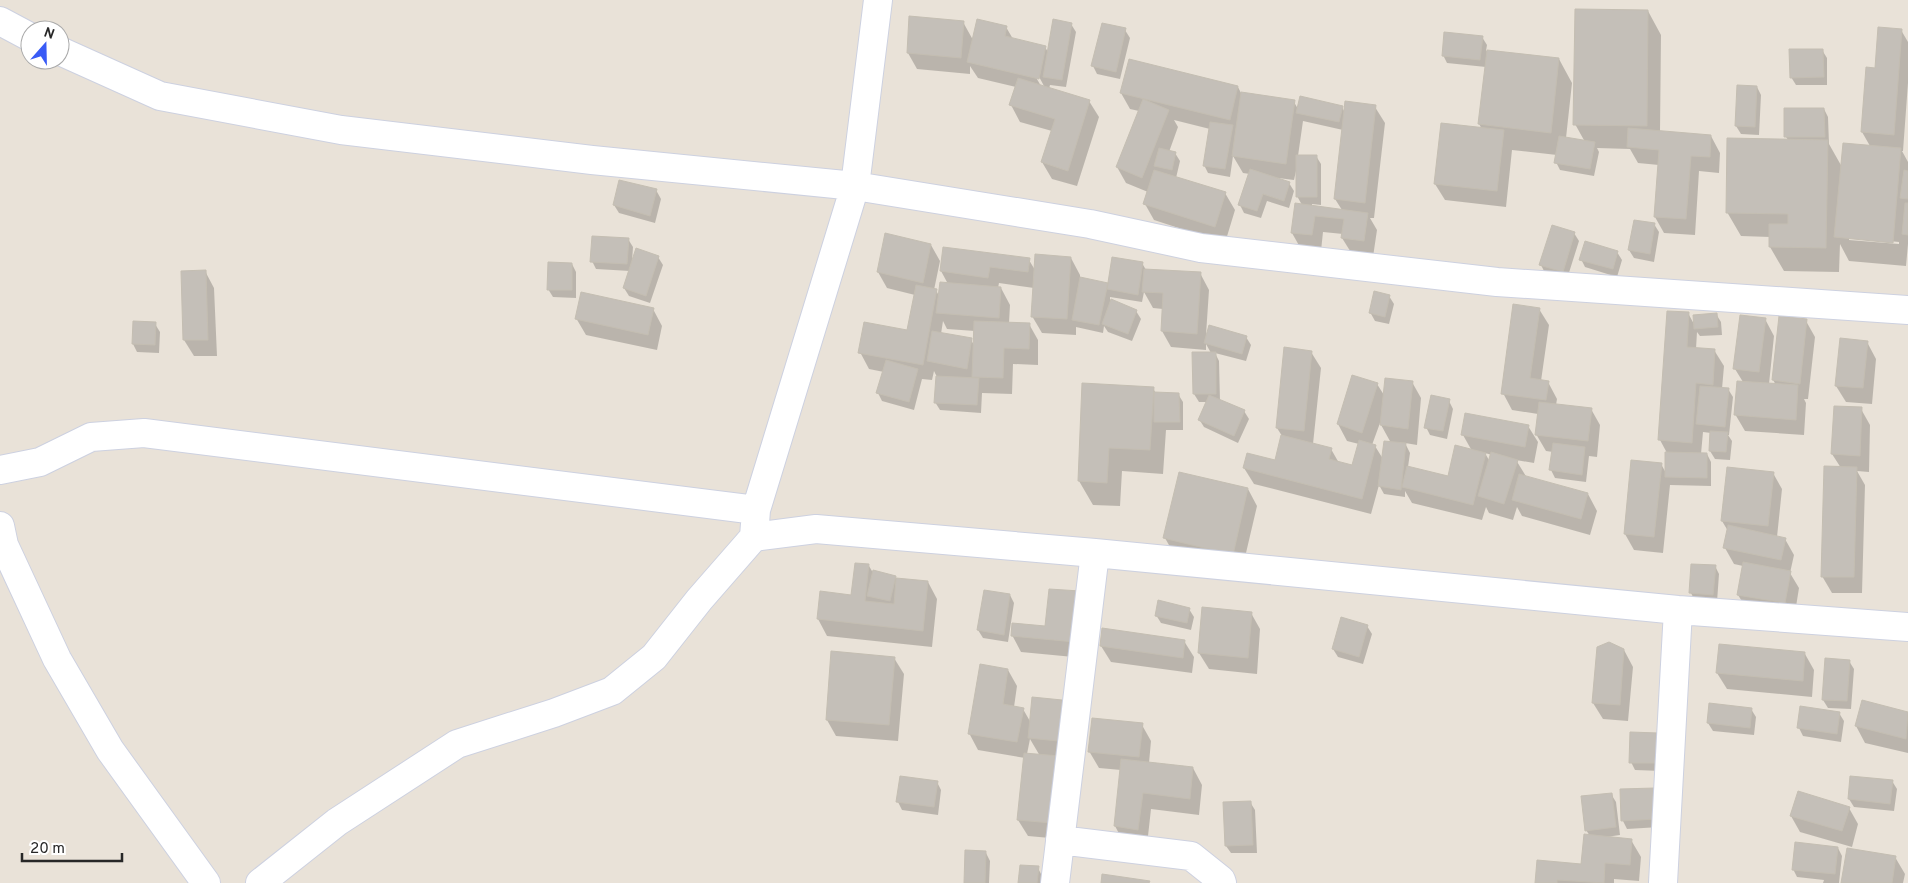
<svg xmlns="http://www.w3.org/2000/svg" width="1908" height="883" viewBox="0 0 1908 883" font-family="Overpass,sans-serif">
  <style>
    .shadow { fill: #0003; fill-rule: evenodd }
    .building { fill: #c4bfb8; stroke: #c4beb2 }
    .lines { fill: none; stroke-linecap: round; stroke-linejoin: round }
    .street-casing { stroke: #cdd1e0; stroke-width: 30 }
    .street { stroke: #fff; stroke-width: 28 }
  </style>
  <rect width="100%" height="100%" fill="#e9e2d8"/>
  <path class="shadow" d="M1648,11L1661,35L1660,132L1711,136L1720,153L1719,173L1699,171L1695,235L1664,233L1655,217L1659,165L1638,163L1630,149L1597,148L1599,152L1594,176L1560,170L1556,162L1557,155L1512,150L1506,207L1445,200L1435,184L1482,129L1479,124L1486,67L1447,63L1443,55L1482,37L1487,45L1486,51L1559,59L1572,83L1566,138L1585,142L1575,124Z
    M963,22L973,40L1006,27L1013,39L1045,47L1048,52L1071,24L1076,32L1066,87L1050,85L1049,89L1089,101L1099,117L1077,186L1052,179L1042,162L1052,131L1020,122L1011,105L1016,87L978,78L970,66V74L917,69L908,53ZM1037,73L1044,86H1041L1034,74Z
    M1125,30L1130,38L1120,79L1097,74L1093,66Z
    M1901,30L1908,42V83L1903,151H1902L1908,162V244L1906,266L1849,261L1840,244L1839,272L1784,271L1770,247V237L1741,236L1727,212L1788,140L1786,137L1824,109L1828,117L1829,144L1842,167L1870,146L1862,132L1876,69ZM1849,237L1899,242V244L1849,240Z
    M1822,50L1827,58V85H1796L1791,77Z
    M1238,87L1241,93L1294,102L1298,109L1342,107L1345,113L1375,107L1385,123L1374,218H1370L1377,230L1373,257L1352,254L1342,238L1343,234L1323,232L1321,251L1301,249L1292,233L1302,205L1297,196V171H1296L1294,180L1278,178V179L1289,183L1294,191L1289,208L1267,201L1261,218L1244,213L1240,205L1250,174L1243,173L1233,156L1230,177L1208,173L1204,165L1210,129L1174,120L1178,127L1169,152L1175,153L1180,161L1176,178L1225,193L1235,210L1225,243L1154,220L1145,204L1148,192L1126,183L1117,167L1139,111L1130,109L1121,93ZM1303,121L1343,130L1335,199L1342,210L1312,206V204L1321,205V164L1316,156H1298Z
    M1757,87L1761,95L1759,135L1741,134L1736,126Z
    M656,190L661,199L655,223L619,213L614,205Z
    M1654,224L1659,232L1654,262L1634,258L1629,250Z
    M1574,233L1579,241L1567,279L1545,273L1541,265Z
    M628,239L633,247L632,262L658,257L663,265L650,303L629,296L624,288L630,271L596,269L592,261Z
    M931,245L940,261L934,290H936L939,296L948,284L941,271L1029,260L1035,270L1071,258L1080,275V278L1109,284L1142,263L1146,270L1200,273L1209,290L1206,335L1246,337L1251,345L1246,361L1215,353L1219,361L1220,401L1244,411L1249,419L1238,443L1204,427L1199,419L1207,402H1199L1194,394V353H1211L1206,344V350L1171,347L1162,331L1163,309L1153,308L1144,292L1142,302L1110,297V300L1136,311L1141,319L1132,341L1108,332L1104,326L1103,333L1076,327V335L1042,333L1032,316L1034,288L999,283L998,288H1001L1010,305L1009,323L1029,324L1038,340V365L1013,364L1012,394L982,393L981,413L940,410L935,402L937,377L934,371L932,380L922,379L914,410L882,401L878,393L884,372L869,369L860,352L908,332L915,295L887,288L878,272ZM943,321L947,329L975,331L974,345L971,340L941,334Z
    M1617,252L1622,260L1617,277L1585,267L1581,259Z
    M572,264L576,272V298L553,297L548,289Z
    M205,271L214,288L217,356H194L184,340Z
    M1389,296L1394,304L1389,324L1375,321L1370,312Z
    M653,309L662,326L657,350L586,335L576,318Z
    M1539,309L1549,325L1541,381L1548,382L1557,399L1556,405L1591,409L1600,425L1597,457L1589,456L1586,482L1555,478L1551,470L1553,452L1546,451L1536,434L1538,414L1512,410L1503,393Z
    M1688,313L1695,326L1716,314L1721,322L1722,335L1700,336L1697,332L1696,349L1714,350L1724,366L1722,389H1728L1733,397L1729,435H1728L1732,441L1730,460L1715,459L1710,451L1711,433L1703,432L1701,454H1707L1711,462V486L1670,485L1663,553L1634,550L1625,534L1661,464L1666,473L1667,453L1660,440Z
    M1780,317L1806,321L1815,337L1808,399H1804L1806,403L1804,435L1745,431L1735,414L1743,382L1735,369L1765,319L1774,336L1769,384L1776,385L1773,380Z
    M155,324L160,332L159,353L137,352L133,344Z
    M1867,342L1876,359L1872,404L1846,402L1836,386Z
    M1311,352L1321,368L1313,444L1331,449L1339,463L1353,467L1359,444L1347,441L1338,424L1377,384L1384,395L1412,382L1421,398L1417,445L1405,443L1410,453L1408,467L1449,477L1472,451L1463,435L1528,426L1538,442L1534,463L1516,460L1527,478L1588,494L1597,511L1590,535L1522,516L1517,507L1513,520L1489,513L1486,507L1482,520L1412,503L1405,491V497L1384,494L1379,485L1371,514L1254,484L1244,468L1276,461L1282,436L1277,428ZM1380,423L1391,443L1383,459L1375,446L1372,445ZM1485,453L1492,455L1490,462Z
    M1153,388L1156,394H1178L1183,402V430H1166L1163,474L1122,471L1120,506L1093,505L1079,481Z
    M1449,401L1453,409L1447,439L1430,435L1426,427Z
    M1861,409L1870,425L1869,472L1857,471L1865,485L1862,593H1832L1822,576L1841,468L1832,454Z
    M1773,473L1782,489L1777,537L1785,539L1794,555L1790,573L1799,588L1794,619L1748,611L1738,595L1743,566L1734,564L1725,548L1728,531L1722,521Z
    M1248,489L1257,506L1242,570L1174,554L1165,538Z
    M869,566L872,571L895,577L896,579L928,582L937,599L932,647L827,636L818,619L821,593L852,597Z
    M1715,566L1719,574L1717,602L1695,601L1691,593Z
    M1010,595L1014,603L1008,642L983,638L978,630Z
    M1089,609L1084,658L1021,652L1012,635L1046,628Z
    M1189,609L1194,617L1191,630L1161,623L1156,615Z
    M1251,613L1260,629L1257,674L1209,669L1199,653Z
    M1367,626L1372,634L1363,664L1338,657L1333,649Z
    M1184,641L1194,657L1192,673L1111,662L1101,646Z
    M1624,650L1633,667L1628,721L1603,719L1593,703Z
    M1805,654L1814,670L1812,697L1727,689L1717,673Z
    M894,658L904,674L898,741L836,736L827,720Z
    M1849,661L1854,669L1851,709L1828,708L1823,700Z
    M1008,670L1017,686L1014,707L1023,709L1031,723L1062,701L1071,717L1061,839L1028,836L1018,820L1025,758L978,750L969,733ZM1030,739L1040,756L1027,754Z
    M1863,701L1908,713V753L1865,743L1856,726Z
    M1751,709L1756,717L1754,735L1713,731L1708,723Z
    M1839,713L1844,721L1841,742L1803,736L1799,728Z
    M1142,725L1151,741L1149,763L1193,768L1202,785L1199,815L1151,809L1147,845L1124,843L1115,826L1121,770L1099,768L1089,751Z
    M1657,734L1661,771L1635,770L1631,762Z
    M1892,781L1897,789L1894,811L1854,807L1849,799Z
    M937,782L941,790L938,815L902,810L898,802Z
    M1654,790L1660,827L1627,829L1623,821Z
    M1611,794L1616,802L1620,835L1606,837L1631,840L1641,857L1639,881L1614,879V883H1536L1582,866L1590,836L1586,830Z
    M1250,802L1255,810L1257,853H1231L1226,846Z
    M1849,808L1858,824L1852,847L1800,832L1791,816Z
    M1838,848L1842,856L1839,883H1823L1824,880L1797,877L1793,869Z
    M986,853L990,861L989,883H965Z
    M1895,857L1905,874L1903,883H1842Z
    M1038,868L1042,876V883H1019Z"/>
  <path class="building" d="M1575,9L1648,10L1647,126L1573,125Z
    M909,16L964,21L961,58L907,53Z
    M977,19L1007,26L1005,36L1046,46L1039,79L967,62Z
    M1053,19L1072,23L1062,80L1043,77Z
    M1102,23L1126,28L1116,72L1091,66Z
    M1878,27L1902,29L1894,135L1861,132L1866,67L1875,68Z
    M1444,32L1483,36L1480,60L1442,56Z
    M1789,49H1823L1824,77L1790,78Z
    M1487,50L1559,58L1551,133L1478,124Z
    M1129,59L1238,86L1230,120L1120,93Z
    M1018,78L1090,100L1068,171L1041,162L1055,119L1009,105Z
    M1737,85L1757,86L1755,127L1735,126Z
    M1241,92L1295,100L1286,164L1232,156Z
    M1300,96L1343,106L1339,122L1296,113Z
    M1143,99L1169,110L1142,178L1116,167Z
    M1345,101L1376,105L1365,203L1334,199Z
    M1784,108H1824L1825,137H1784Z
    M1210,122L1233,125L1225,169L1203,166Z
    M1441,123L1504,130L1497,191L1434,184Z
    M1628,128L1711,135L1710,157L1691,156L1686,219L1654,217L1659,150L1627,147Z
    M1559,136L1595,142L1590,169L1554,163Z
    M1727,138L1828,140L1826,248L1769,247V224H1788V214L1726,213Z
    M1843,143L1901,148L1893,243L1834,237Z
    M1159,148L1176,152L1172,170L1154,166Z
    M1296,155H1317V197H1296Z
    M1250,169L1290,182L1284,201L1263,194L1257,211L1238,205Z
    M1154,170L1226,192L1215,227L1143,204Z
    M1904,170L1908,171V199L1900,198Z
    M619,180L657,189L650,216L613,205Z
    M1295,203L1368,213L1364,241L1341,238L1344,219L1315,216L1312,235L1291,233Z
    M1905,203H1908V235L1902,234Z
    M1634,220L1655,223L1650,254L1628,250Z
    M1552,225L1575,232L1563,272L1539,265Z
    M885,233L931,244L923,283L877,272Z
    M592,236L629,238L627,264L590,262Z
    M1585,241L1618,251L1613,269L1579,260Z
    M943,247L1030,258L1028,272L990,267L988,278L940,271Z
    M636,248L659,256L646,296L623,288Z
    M1035,254L1071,257L1067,319L1031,317Z
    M1112,257L1143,262L1138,295L1107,289Z
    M548,262L572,263V290H547Z
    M1144,269L1201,272L1197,334L1161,331L1163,293L1142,292Z
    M206,270L208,340H183L181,271Z
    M1080,277L1108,283L1099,325L1072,320Z
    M940,282L1001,287L999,318L936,313Z
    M916,285L937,289L923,365L858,353L864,322L907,330Z
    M1374,291L1390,295L1385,317L1369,313Z
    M581,292L654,308L648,335L575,319Z
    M1111,299L1137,310L1128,334L1102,324Z
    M1513,304L1540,308L1530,378L1549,381L1546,400L1501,394Z
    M1667,311L1689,312L1687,347L1715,349L1713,385L1696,383L1692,443L1658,440Z
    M1717,313L1718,327L1694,329L1693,315Z
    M1740,315L1766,318L1759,372L1733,369Z
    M1779,316L1807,319L1800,384L1772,380Z
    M133,321L156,322L155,345L132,344Z
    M974,321L1030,323L1029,349L1004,348L1003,378L972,377Z
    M1209,325L1247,336L1242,354L1204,343Z
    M932,331L972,338L967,369L927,361Z
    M1840,338L1868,341L1863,388L1835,386Z
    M1284,347L1312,351L1304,431L1276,428Z
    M1192,352H1216V394H1193Z
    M886,360L918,369L909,402L876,393Z
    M1352,375L1378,383L1362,433L1337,424Z
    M936,376L979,378L977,405L934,403Z
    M1385,378L1413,381L1408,429L1380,425Z
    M1737,381L1798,385L1796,420L1734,415Z
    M1082,383L1154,387L1150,450L1109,448L1107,483L1078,481Z
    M1700,386L1729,388L1725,427L1696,424Z
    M1154,392L1179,393L1180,422H1154Z
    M1209,395L1245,410L1234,436L1198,420Z
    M1431,395L1450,399L1443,431L1424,428Z
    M1539,402L1592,408L1588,441L1535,435Z
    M1834,406L1862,407L1860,456L1831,454Z
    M1465,413L1529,425L1525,447L1461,435Z
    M1710,431L1728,432L1726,452L1709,451Z
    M1281,435L1332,448L1329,459L1352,465L1359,440L1376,445L1362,499L1243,468L1247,453L1275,460Z
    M1384,441L1406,443L1401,490L1378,486Z
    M1553,443L1585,447L1582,475L1549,470Z
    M1455,445L1486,453L1473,505L1402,487L1407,466L1448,476Z
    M1491,452L1518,460L1504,504L1478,496Z
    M1665,452L1707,453V478L1665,477Z
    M1631,460L1662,463L1654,537L1624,534Z
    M1824,466L1857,467L1854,577H1821Z
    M1727,467L1774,472L1768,526L1721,521Z
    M1179,472L1248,488L1233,555L1163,538Z
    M1519,474L1588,493L1581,519L1512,500Z
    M1728,525L1786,538L1781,560L1723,548Z
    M1743,562L1791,571L1785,603L1737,595Z
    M855,563L869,564L865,601L894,604L896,578L928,581L923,631L817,619L820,591L851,595Z
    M1691,564L1716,565L1713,595L1689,593Z
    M873,570L896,576L890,601L867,596Z
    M1049,589L1080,591L1075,642L1011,636L1012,623L1045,626Z
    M984,590L1010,594L1004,635L977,630Z
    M1158,600L1190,608L1187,623L1155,616Z
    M1202,607L1252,612L1248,658L1198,653Z
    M1341,617L1368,625L1359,657L1332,649Z
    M1102,628L1185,640L1183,658L1100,646Z
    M1609,642L1624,649L1620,705L1592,703L1597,647Z
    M1719,644L1805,652L1803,681L1716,673Z
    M831,651L895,657L889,725L826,720Z
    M1825,658L1850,660L1847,701L1822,700Z
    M980,664L1008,669L1003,704L1024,708L1017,742L968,734Z
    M1032,697L1062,700L1058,741L1028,738Z
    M1862,700L1908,712L1906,739L1855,726Z
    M1709,703L1752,708L1750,728L1707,723Z
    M1800,706L1840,712L1837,734L1797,728Z
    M1092,718L1143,723L1139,757L1088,752Z
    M1630,732L1658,733L1657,763H1629Z
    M1024,753L1060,756L1052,823L1017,820Z
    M1121,759L1193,767L1190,799L1143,793L1138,830L1114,826Z
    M900,776L938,781L934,807L896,802Z
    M1850,776L1893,780L1890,804L1848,799Z
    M1655,788L1657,819L1621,821L1620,789Z
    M1798,791L1850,807L1842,831L1790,816Z
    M1612,793L1616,827L1585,831L1581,796Z
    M1251,801L1253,845L1225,846L1223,802Z
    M1584,834L1632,839L1630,865L1605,863L1604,883L1557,880V883H1535L1537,860L1581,864Z
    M1795,842L1838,847L1835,874L1792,870Z
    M1847,848L1896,856L1892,883H1841Z
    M965,850L986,851L985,883H964Z
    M1020,865L1039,866L1037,883H1018Z
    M1102,874L1150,881L1149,883H1101Z"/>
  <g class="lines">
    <defs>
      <path id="street" d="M0,21L30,37
        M60,51L160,96L341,130L592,160L855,186L1090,224L1201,248L1497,282L1908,310
        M0,470L40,462L91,437L144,433L756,510
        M0,526L4,545L57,659L110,750L206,883
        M754,537L816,529L1095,553L1678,610L1908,627
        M1060,840L1191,856L1221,880L1222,883
        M260,883L337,822L457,744L554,713L612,691L654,657L699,600L754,537L756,510L855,186L878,0
        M1055,883L1095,553
        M1663,883L1678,610"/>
    </defs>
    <use href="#street" class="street-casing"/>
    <use href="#street" class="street"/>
  </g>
  <g transform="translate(45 45) rotate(20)"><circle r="24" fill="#ffffff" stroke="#a9a9a9"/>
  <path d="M0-4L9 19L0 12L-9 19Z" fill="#395bf6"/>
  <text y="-8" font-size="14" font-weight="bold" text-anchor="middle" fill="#272727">N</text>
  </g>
  <path d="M22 853v8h100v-8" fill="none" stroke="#272727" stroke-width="2.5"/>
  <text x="30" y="853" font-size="15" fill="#272727" stroke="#ffffff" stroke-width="4" paint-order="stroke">20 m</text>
</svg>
